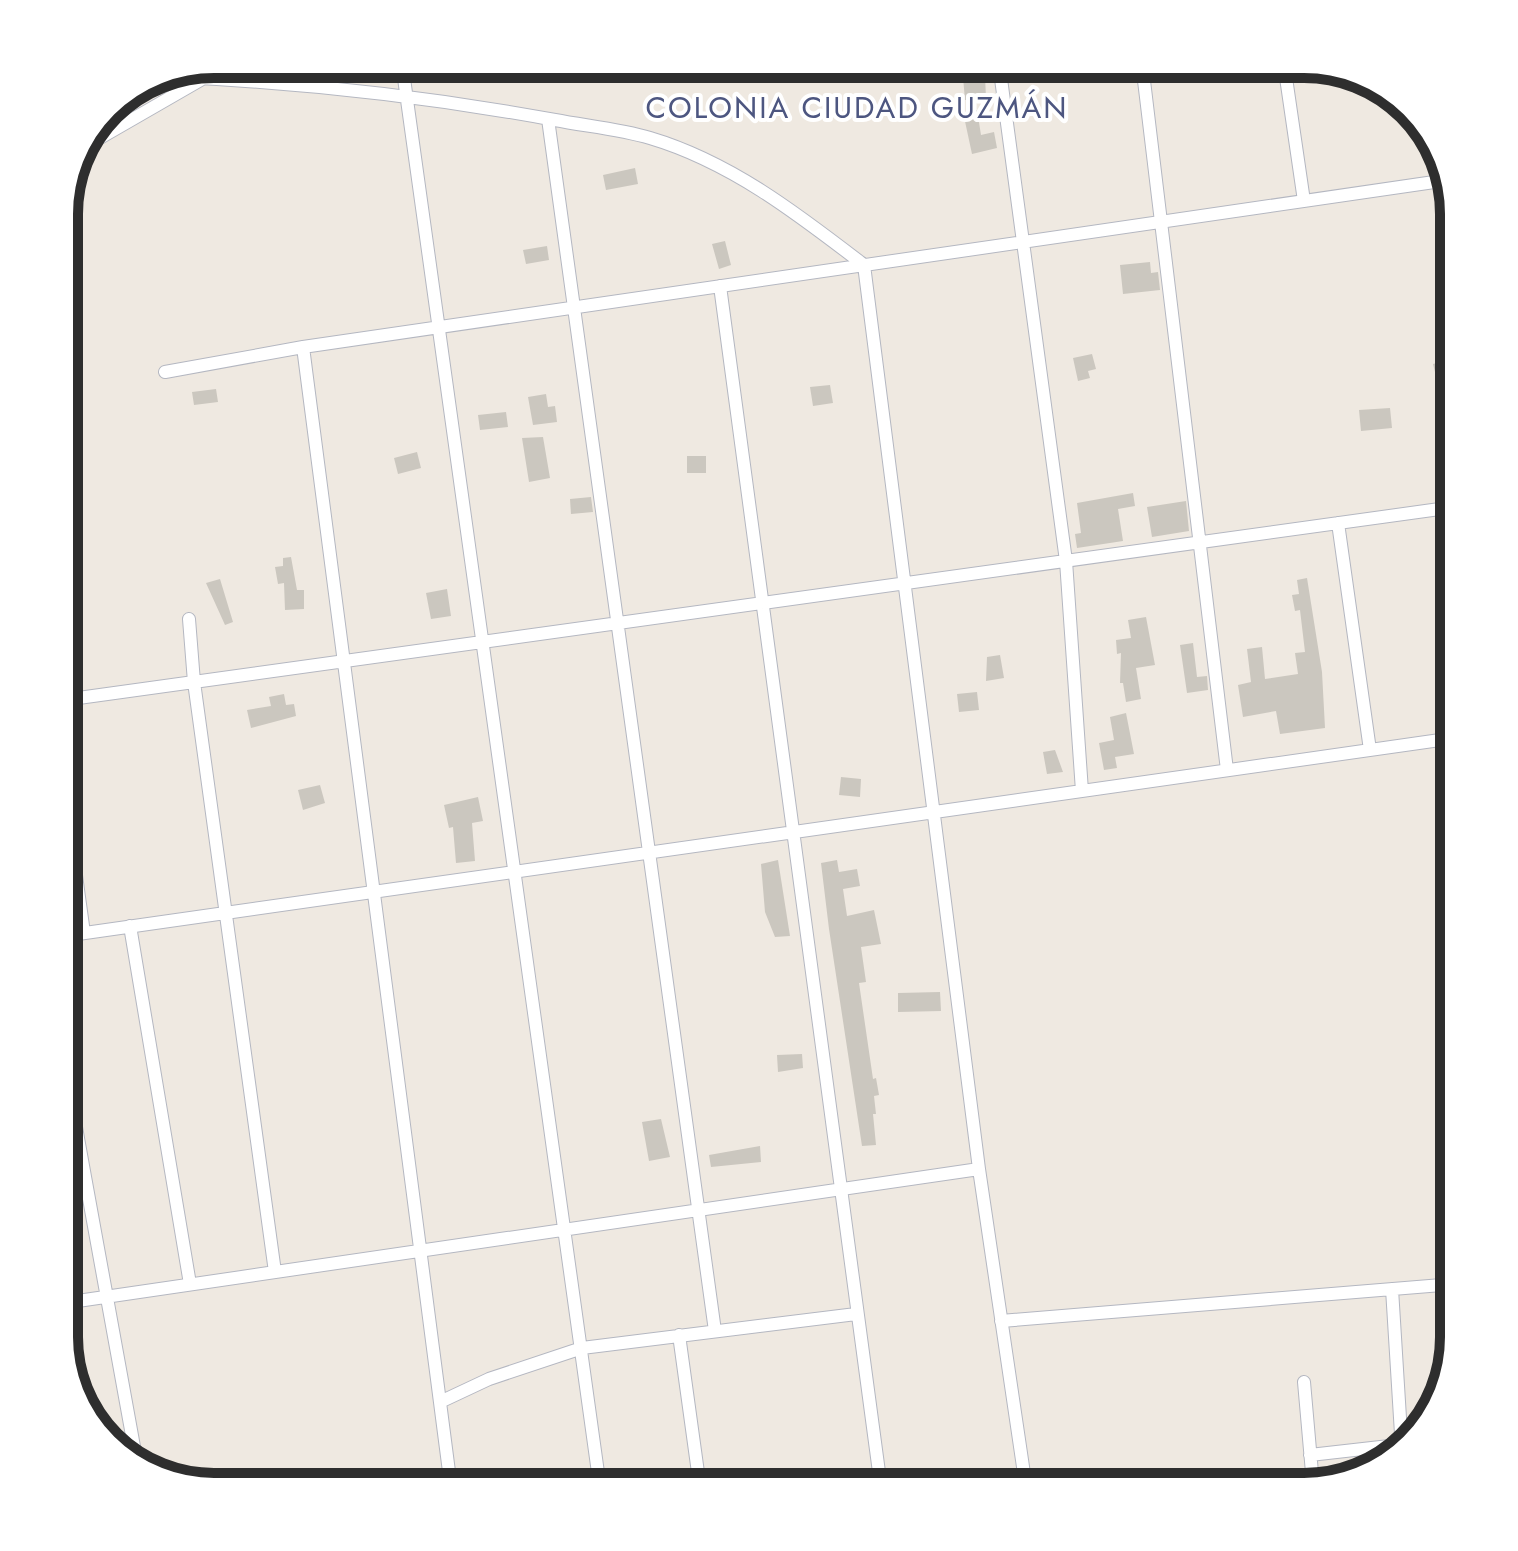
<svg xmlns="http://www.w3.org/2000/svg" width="1518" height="1551" viewBox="0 0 1518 1551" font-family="Jost,sans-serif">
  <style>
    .building { fill: #cbc7bf }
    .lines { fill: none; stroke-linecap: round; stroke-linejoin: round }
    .street-casing { stroke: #b4b7c1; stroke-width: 14 }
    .street { stroke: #fff; stroke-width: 12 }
    .labels { text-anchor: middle; stroke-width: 8; stroke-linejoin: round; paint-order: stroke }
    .neighbourhood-label { font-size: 30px; letter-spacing: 2px; fill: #4d5680; stroke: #fff }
    .rim { fill: none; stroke: #2e2e2e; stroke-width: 10 }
  </style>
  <rect width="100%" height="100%" fill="#efe9e1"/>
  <path class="building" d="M985,76L986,98L965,100L963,77Z
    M977,110L981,135L994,132L997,148L972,154L963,112Z
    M635,168L638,184L606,190L603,175Z
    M725,241L731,265L719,269L712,244Z
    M547,246L549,260L526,264L523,250Z
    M1150,262L1151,273L1158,272L1160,290L1123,294L1120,265Z
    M1092,354L1096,369L1088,371L1090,378L1078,381L1073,358Z
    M1448,360L1454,385L1439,388L1433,364Z
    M830,385L833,403L813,406L810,387Z
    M216,389L218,402L194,405L192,392Z
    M546,394L548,407L555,406L557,422L533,425L528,397Z
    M1390,408L1392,428L1361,431L1359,410Z
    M506,412L508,427L480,430L478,415Z
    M543,437L550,478L529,482L522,438Z
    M417,452L421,468L398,474L394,458Z
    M687,456H706V473H687Z
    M1133,493L1135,506L1118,509L1123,541L1077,548L1075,534L1081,533L1077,503Z
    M591,497L593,512L571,514L570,499Z
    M1186,501L1189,531L1152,537L1147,507Z
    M291,557L297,590H304V609L285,610L284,583L278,584L275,567L283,566V558Z
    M1307,578L1322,672L1325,728L1280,734L1276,711L1243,717L1238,685L1251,682L1247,649L1262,647L1265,679L1298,674L1295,653L1305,652L1300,610L1295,611L1292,595L1299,594L1297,580Z
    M220,579L233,622L225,625L206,583Z
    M447,589L451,616L431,619L426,593Z
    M1146,617L1155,665L1136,668L1141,699L1126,702L1123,683H1120L1121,653L1117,654L1116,640L1131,638L1128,620Z
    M1193,643L1197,677L1207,676L1208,690L1187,693L1180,645Z
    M1000,655L1004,678L986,681L987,657Z
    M977,692L979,710L959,712L957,694Z
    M284,694L286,705L294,704L296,716L251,728L247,710L271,706L269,697Z
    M1126,713L1134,754L1115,757L1117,768L1104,770L1099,743L1114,740L1110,717Z
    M1055,750L1063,772L1047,774L1043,752Z
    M841,777L861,779L860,797L839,795Z
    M320,785L325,803L303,810L298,790Z
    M478,797L483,821L472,823L475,861L456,863L453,827L449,828L444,805Z
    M778,860L790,936L775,937L765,912L761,864Z
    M837,860L839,872L857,869L860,886L843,889L847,916L874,910L881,944L861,947L866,982L859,983L873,1079L876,1078L879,1095L874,1096L876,1114H873L876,1145L862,1146L829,929L821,863Z
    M940,992L941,1011L898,1012V993Z
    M802,1054L803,1068L778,1072L777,1055Z
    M661,1119L670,1157L649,1161L642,1122Z
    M760,1146L761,1162L711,1167L709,1155Z"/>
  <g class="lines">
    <defs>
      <path id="street" d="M402,64L600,1487
        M999,64L1066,561L1082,791
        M1142,64L1227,770
        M1284,64L1304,201
        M180,77C305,83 431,97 555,120C586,126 620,129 650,138C731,162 799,215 864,265L979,1169L1026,1487
        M548,119L715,1331
        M79,150L204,78
        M1439,176L1454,300
        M720,286L881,1487
        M303,347L451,1487
        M165,372L303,347L1441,181
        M1338,523L1370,750
        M189,619L194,682L275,1272
        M64,700L1454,507
        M64,789L84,933
        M130,926L190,1284
        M64,936L1454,738
        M64,1061L137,1463
        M1392,1289L1402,1450
        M64,1303L979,1169
        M1001,1321L1454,1284
        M679,1335L700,1487
        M1304,1382L1313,1484
        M440,1402L489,1379L582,1348L856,1314
        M1310,1455L1407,1444"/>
    </defs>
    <use href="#street" class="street-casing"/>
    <use href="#street" class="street"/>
  </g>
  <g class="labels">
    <g class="neighbourhood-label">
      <text x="857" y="118">COLONIA CIUDAD GUZMÁN</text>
    </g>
  </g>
  <path d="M0 0H1518V1551H0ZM214 78H1304A136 136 0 0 1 1440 214V1337A136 136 0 0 1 1304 1473H214A136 136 0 0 1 78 1337V214A136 136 0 0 1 214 78Z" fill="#fff" fill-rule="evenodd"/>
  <path class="rim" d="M214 78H1304A136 136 0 0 1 1440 214V1337A136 136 0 0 1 1304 1473H214A136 136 0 0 1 78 1337V214A136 136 0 0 1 214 78Z"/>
</svg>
